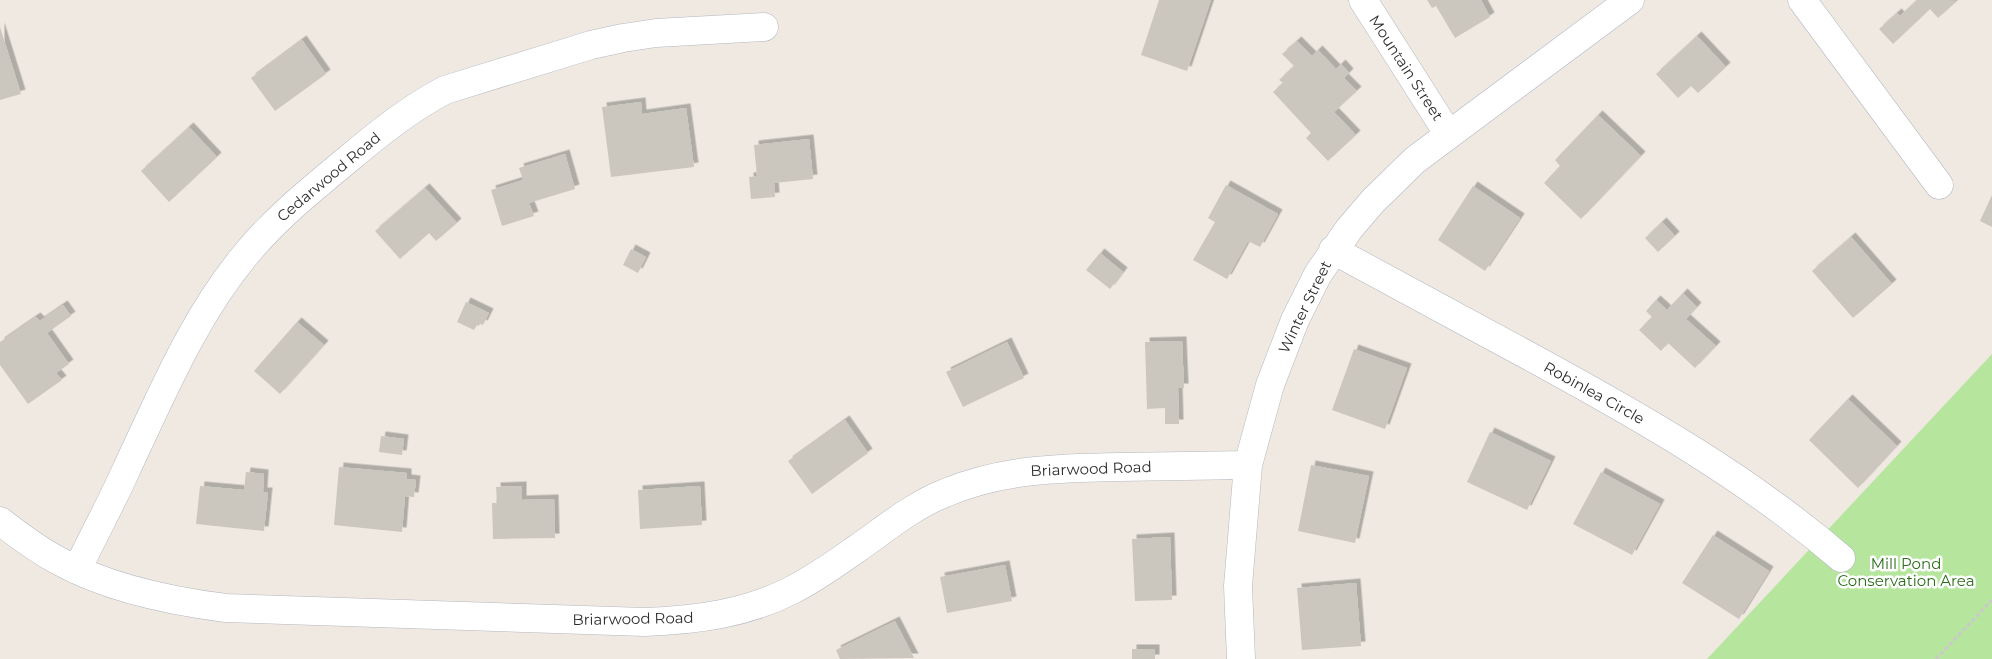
<svg xmlns="http://www.w3.org/2000/svg" width="1992" height="659" viewBox="0 0 1992 659" font-family="Montserrat,sans-serif">
  <style>
    .green { fill: #b6e59e }
    .building { fill: #cbc7bf; filter: url(#shadow) }
    .lines { fill: none; stroke-linecap: round; stroke-linejoin: round }
    .minor-casing { stroke: #b4b7c1; stroke-width: 29 }
    .path { stroke: #c9c9c9; stroke-width: 3; stroke-dasharray: 4 2.5; stroke-linecap: butt }
    .minor { stroke: #fff; stroke-width: 28 }
    .labels { text-anchor: middle; stroke-width: 5; stroke-linejoin: round; paint-order: stroke }
    .street-label { font-size: 15px; fill: #2e2e2e; stroke: #fff }
    .park-label { font-size: 15px; fill: #2c6e1b; stroke: #fff }
  </style>
  <defs>
    <filter id="shadow"><feDropShadow dx="4.5" dy="-4.5" stdDeviation="0" flood-color="#0004"/></filter>
  </defs>
  <rect width="100%" height="100%" fill="#efe9e1"/>
  <path class="green" d="M1992,354V659H1707Z"/>
  <path class="building" d="M1159,0H1211L1187,71L1141,55Z
    M1427,0H1481L1490,17L1455,38L1436,6L1432,8Z
    M1917,0L1957,1L1938,18L1930,9L1893,44L1879,29L1897,13L1900,16Z
    M0,27L21,94L0,100Z
    M1697,36L1726,67L1698,93L1691,86L1678,98L1656,74Z
    M302,40L326,74L275,111L251,78Z
    M1297,41L1312,56L1318,50L1336,69L1341,64L1349,73L1344,78L1357,91L1334,112L1356,135L1328,161L1306,138L1311,133L1273,92L1283,83L1279,80L1294,66L1282,54Z
    M641,102L642,114L686,108L694,167L611,177L602,107Z
    M1598,115L1641,156L1581,219L1544,183L1560,166L1555,160Z
    M189,127L217,157L169,202L141,171Z
    M809,139L813,179L774,183L775,197L751,199L749,177L757,176L754,145Z
    M565,154L575,189L529,203L534,216L502,226L491,190L523,180L519,168Z
    M1226,185L1278,214L1260,247L1248,241L1227,279L1193,260L1215,222L1208,218Z
    M1473,186L1520,218L1485,271L1438,240Z
    M425,188L457,223L436,241L429,233L400,259L375,231Z
    M1992,195V227L1980,221Z
    M1662,222L1675,236L1658,252L1645,238Z
    M1851,237L1892,284L1853,318L1812,271Z
    M631,249L646,257L638,273L623,265Z
    M1100,253L1123,272L1110,289L1086,270Z
    M1683,293L1697,307L1686,319L1716,346L1695,368L1668,343L1661,351L1639,330L1652,317L1646,311L1656,300L1667,310Z
    M466,302L489,313L483,325L478,323L474,330L457,322Z
    M63,305L71,316L47,333L69,364L56,373L62,380L28,404L0,365V342L36,317L40,321Z
    M297,322L324,345L280,394L254,371Z
    M1182,341L1184,388H1178L1179,424H1165V408L1147,409L1145,342Z
    M1007,342L1024,378L963,407L946,372Z
    M1354,349L1407,368L1385,429L1332,410Z
    M1848,399L1897,446L1858,488L1809,440Z
    M845,420L868,453L812,494L788,461Z
    M1490,432L1551,461L1527,510L1467,482Z
    M381,436L404,439L402,455L379,452Z
    M1311,465L1369,476L1355,543L1298,531Z
    M339,467L407,473V479L416,480L414,497L405,496L402,532L334,525Z
    M246,472L264,474L263,492H268L264,531L196,524L200,486L244,490Z
    M1601,472L1660,504L1632,555L1573,524Z
    M522,486V500L554,499L555,538L493,539L492,503H497L496,487Z
    M700,486L702,525L640,529L638,490Z
    M1713,535L1769,571L1739,619L1682,583Z
    M1170,537L1172,600L1135,601L1132,539Z
    M1005,565L1012,601L947,613L940,577Z
    M1356,583L1361,646L1302,650L1297,588Z
    M895,621L914,658L840,659L836,650Z
    M1132,649H1155V659H1132Z"/>
  <g class="lines">
    <defs>
      <path id="minor" d="M1363,0L1449,135
        M1802,0L1939,185
        M1333,250C1402,287 1471,325 1540,362C1646,420 1749,479 1841,558
        M0,521C18,535 37,549 57,560C107,588 170,601 226,608L645,622C695,620 746,614 792,590C814,579 835,564 855,550C884,530 912,506 945,493C1002,469 1059,468 1120,467C1163,466 1205,466 1248,465
        M77,570C93,536 112,502 127,468C162,394 194,316 247,253C276,218 312,189 347,160C378,134 409,109 445,90L591,45L623,38L656,33L764,27
        M1241,659L1238,586L1248,465L1270,385L1295,320L1318,274L1349,229L1373,201L1415,160L1630,0"/>
    </defs>
    <use href="#minor" class="minor-casing"/>
    <path class="path" d="M1936,659L1992,600"/>
    <use href="#minor" class="minor"/>
  </g>
  <g class="labels">
    <g class="street-label">
      <text transform="translate(1406 68) rotate(57)" y="5">Mountain Street</text>
      <text transform="translate(329 177) rotate(-40)" y="5">Cedarwood Road</text>
      <text transform="translate(1305 307) rotate(-64)" y="5">Winter Street</text>
      <text transform="translate(1594 393) rotate(29)" y="5">Robinlea Circle</text>
      <text transform="translate(1091 469) rotate(-2)" y="5">Briarwood Road</text>
      <text transform="translate(633 619) rotate(-1)" y="5">Briarwood Road</text>
    </g>
    <g class="park-label">
      <text x="1906" y="569">Mill Pond<tspan x="1906" dy="17">Conservation Area</tspan></text>
    </g>
  </g>
</svg>
